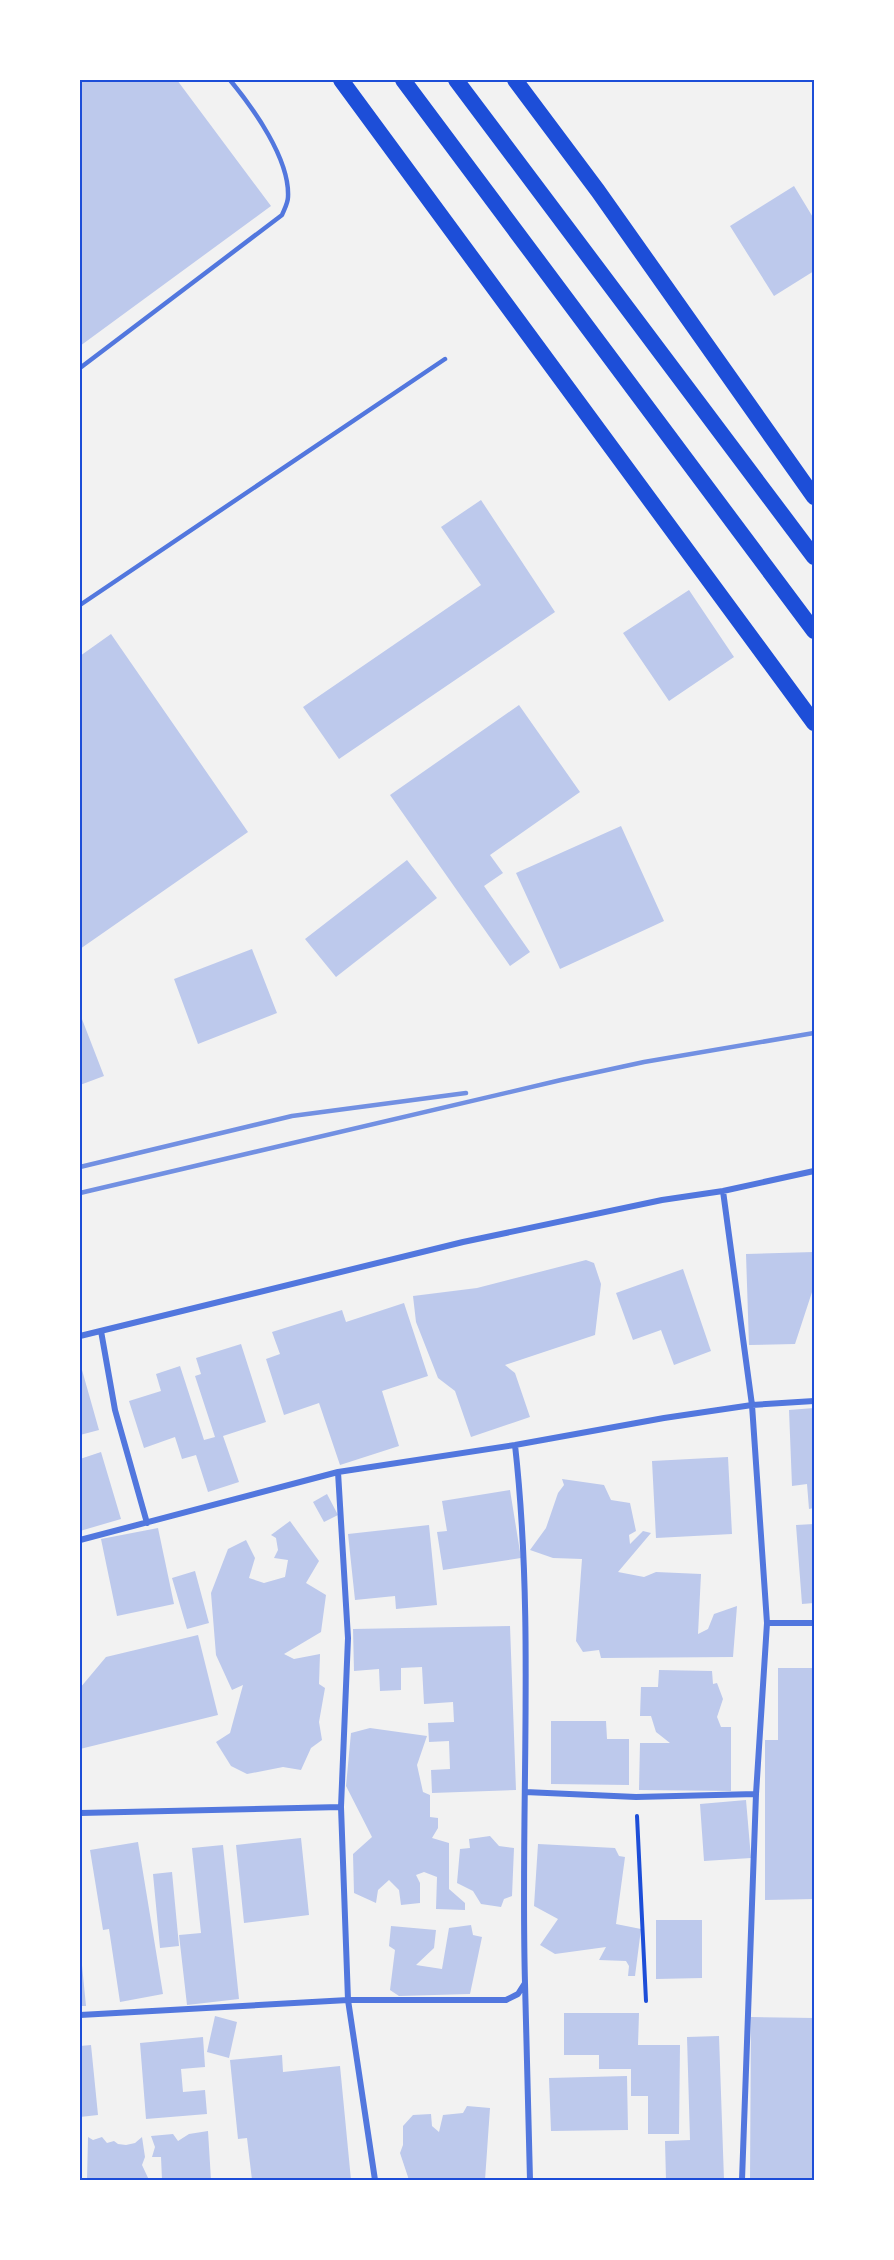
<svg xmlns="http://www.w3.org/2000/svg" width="894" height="2260" viewBox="0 0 894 2260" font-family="Overpass,sans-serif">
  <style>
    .building { fill: #bdc9ec }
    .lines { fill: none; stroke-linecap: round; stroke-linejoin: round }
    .path { stroke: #1d4ed8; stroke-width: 4 }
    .service { stroke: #5277de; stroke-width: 4.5 }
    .minor { stroke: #5277de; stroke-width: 6 }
    .trunk { stroke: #1d4ed8; stroke-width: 16 }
    .rail { stroke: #7290e2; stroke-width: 4.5 }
    .neatline { fill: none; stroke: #1d4ed8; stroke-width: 2 }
  </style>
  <rect width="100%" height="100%" fill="#f2f2f2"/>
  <path class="building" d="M80,80H177L271,206L80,346Z
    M794,186L814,219V271L774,296L730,226Z
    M481,500L555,612L339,759L303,707L481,585L441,527Z
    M689,590L734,657L669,701L623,633Z
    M111,634L248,832L80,949V656Z
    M519,705L580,792L490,855L503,873L484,886L530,952L510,966L390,795Z
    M621,826L664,921L560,969L516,873Z
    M407,860L437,898L336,977L305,939Z
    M252,949L277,1013L198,1044L174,979Z
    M80,1014L104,1076L80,1085Z
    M814,1252V1286L795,1344L749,1345L746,1254Z
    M586,1260L594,1263L601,1284L595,1335L505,1365L515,1373L530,1417L471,1437L455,1391L438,1378L416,1322L413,1296L477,1288Z
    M683,1269L711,1351L674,1365L661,1330L633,1340L616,1293Z
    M404,1303L428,1376L382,1391L399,1446L340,1465L319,1403L284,1415L266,1359L280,1354L272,1332L342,1310L346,1322Z
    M241,1344L266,1422L223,1436L239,1482L208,1492L196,1455L182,1459L175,1437L144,1448L129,1401L161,1391L156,1374L180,1366L204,1440L215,1437L195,1376L201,1374L196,1358Z
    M82,1370L99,1430L80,1435V1371Z
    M814,1408V1508L809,1509L807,1484L792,1486L789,1410Z
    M101,1452L121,1519L80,1531V1459Z
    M728,1457L732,1534L656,1538L652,1461Z
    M562,1479L604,1485L611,1500L630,1503L636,1531L629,1535L630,1544L643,1531L651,1533L618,1572L644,1577L656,1572L701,1574L698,1634L708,1629L714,1614L737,1606L733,1657L601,1658L599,1650L583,1652L576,1641L582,1559L553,1558L530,1550L546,1528L558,1493L564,1485Z
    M510,1490L521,1558L443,1570L437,1532L447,1531L442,1501Z
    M327,1494L338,1515L324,1522L313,1502Z
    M290,1521L319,1561L306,1583L326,1595L321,1632L284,1654L294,1659L320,1654L319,1684L325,1688L319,1722L322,1740L311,1748L301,1770L283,1767L247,1774L231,1766L216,1742L230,1733L243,1685L232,1690L216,1655L211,1593L228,1549L246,1540L255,1558L249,1578L264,1583L285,1577L288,1560L274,1558L278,1550L276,1538L271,1535Z
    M814,1524V1603L802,1604L796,1525Z
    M429,1525L437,1605L396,1609L395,1596L355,1600L348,1534Z
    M158,1528L174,1604L117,1616L101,1539Z
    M195,1571L209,1623L187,1629L172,1578Z
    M510,1626L516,1790L432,1793L431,1770L450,1769L449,1741L429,1742L428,1723L454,1722L453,1702L424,1704L422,1667L401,1668V1690L380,1691L379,1669L354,1671L353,1629Z
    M198,1635L218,1715L80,1749V1688L106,1657Z
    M778,1668H814V1899L765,1900V1740H778Z
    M659,1670L712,1671L713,1684L717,1683L723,1699L717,1717L721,1727H731V1791L639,1790L640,1743H670L656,1732L651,1716H640L641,1687H658Z
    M551,1721H606L607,1739H629V1785L551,1784Z
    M370,1728L427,1736L417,1765L423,1792L430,1795V1817L438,1818V1828L432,1838L449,1843V1889L465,1903V1910L436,1909L437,1877L424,1872L416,1875L420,1883V1903L401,1905L399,1890L389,1880L378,1890L376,1903L354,1893L353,1854L372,1837L346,1786L351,1733Z
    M746,1800L751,1858L704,1861L700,1804Z
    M490,1836L499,1846L514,1848L512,1896L504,1899L501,1907L481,1904L473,1891L457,1883L460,1849L470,1848L469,1839Z
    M301,1838L309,1915L244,1923L236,1845Z
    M138,1842L163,1994L120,2002L109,1929L103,1930L90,1850Z
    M538,1844L615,1848L619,1856L625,1857L616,1924L641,1929L635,1976H628L629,1966L626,1961L599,1960L606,1947L555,1954L540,1945L558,1919L534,1906Z
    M223,1845L239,1999L187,2005L179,1935L201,1933L192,1848Z
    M172,1872L179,1946L160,1948L153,1874Z
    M656,1920H702V1978L656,1979Z
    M471,1925L473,1935L482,1937L470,1994L399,1996L390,1990L395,1950L389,1946L391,1926L436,1930L434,1948L416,1965L442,1969L449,1928Z
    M80,1945L86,2006H80Z
    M564,2013H639L638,2045H680L679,2134H648V2096H631V2069H599V2055H564Z
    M215,2016L237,2022L229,2058L207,2052Z
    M751,2017L814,2018V2180H750Z
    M719,2036L724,2180H666L665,2141L690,2140L687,2037Z
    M203,2037L205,2067L181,2069L183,2092L205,2090L207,2114L146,2119L140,2043Z
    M91,2045L98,2115L80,2117V2046Z
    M282,2055L283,2072L340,2066L351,2180H252L247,2138L238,2139L230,2060Z
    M627,2076L628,2130L551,2131L549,2078Z
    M467,2106L490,2108L485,2180H409L400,2153L403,2145V2126L413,2115L431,2114L432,2126L439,2132L443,2115L463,2113Z
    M208,2131L211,2180H162L161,2157H152L155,2147L151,2136L173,2134L178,2141L189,2134Z
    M88,2137L93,2140L102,2137L107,2143L114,2141L118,2144L126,2145L135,2143L142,2137L145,2157L142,2165L149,2180H87Z"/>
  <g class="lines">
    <path class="path" d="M637,1816L646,2001"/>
    <path class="service" d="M80,368L282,215C284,210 288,203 288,197C290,159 253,108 230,80
      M80,605L445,359"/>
    <path class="minor" d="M723,1191L752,1405L767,1623L756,1794L742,2180
      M101,1331L115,1410L147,1523
      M80,1336L463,1242L662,1200L723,1191L814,1171
      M338,1472L348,1638L341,1807L348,2000L375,2180
      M80,1540L338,1472L515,1445L664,1418L752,1405L814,1401
      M767,1623H814
      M525,1792L636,1797L756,1794
      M80,1813L341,1807
      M525,1983L530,2180
      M80,2015L348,2000H506L518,1994L525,1983C520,1804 535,1623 515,1445"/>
    <path class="trunk" d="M341,80L814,723
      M403,80L814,631
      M456,80L814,557
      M515,80L598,191L814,497"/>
    <path class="rail" d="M80,1167L292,1116L466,1093
      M80,1193L561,1080L644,1062L814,1033"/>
  </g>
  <rect width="894" height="2260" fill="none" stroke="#ffffff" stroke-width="162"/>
  <rect x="81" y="81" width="732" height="2098" class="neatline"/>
</svg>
